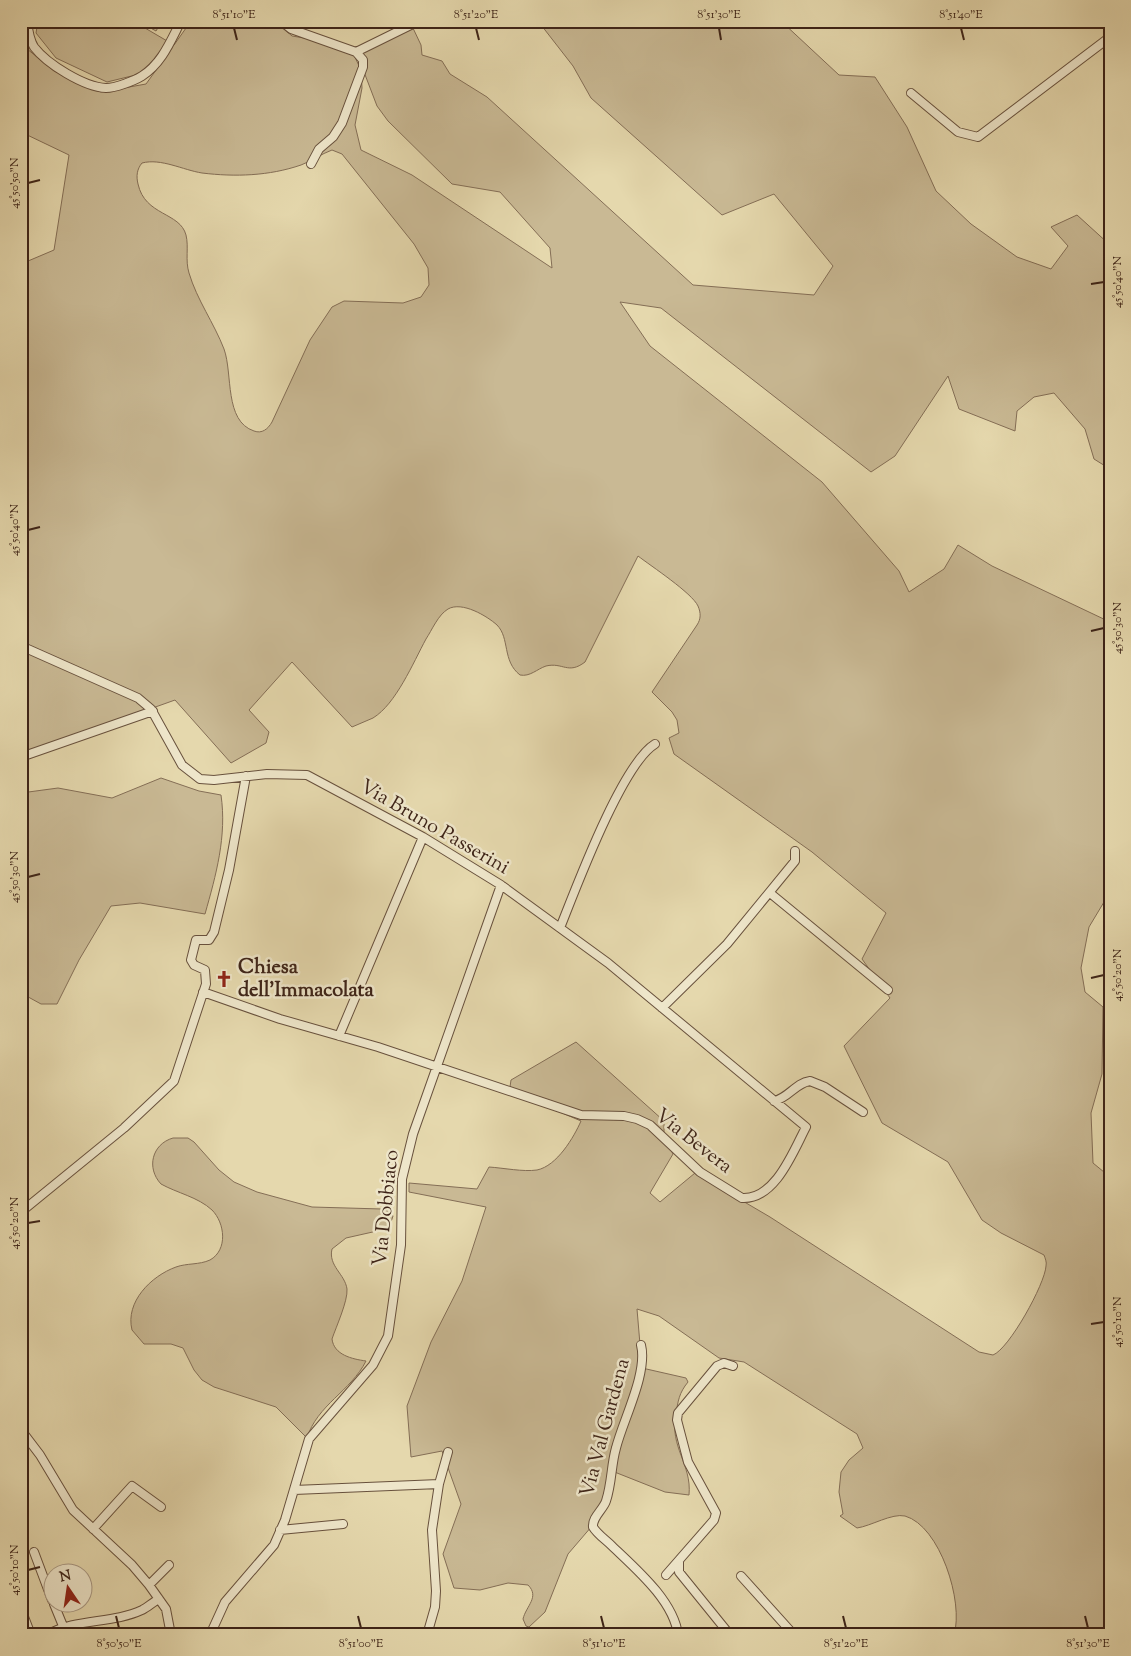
<svg xmlns="http://www.w3.org/2000/svg" width="1131" height="1656" font-family="'Sorts Mill Goudy',serif">
  <style>
    .green { fill: #c9b994; stroke: #846e56; fill-rule: evenodd }
    .lines { fill: none; stroke-linecap: round; stroke-linejoin: round }
    .street-casing { stroke: #68513d; stroke-width: 10 }
    .street { stroke: #eee6ca; stroke-width: 8 }
    .ticks { fill: none; stroke: #3e2418; stroke-width: 2 }
    .labels { text-anchor: middle; dominant-baseline: central; stroke-width: 5; stroke-linejoin: round; paint-order: stroke }
    .street-label { font-size: 20px; fill: #3e2418; stroke: #eee6ca }
    .poi-label { font-size: 20px; font-weight: bold; fill: #3e2418; stroke: #eee6ca; text-anchor: start }
    .neatline { fill: none; stroke: #3e2418; stroke-width: 2 }
    .ticks-label { font-size: 12px; text-anchor: middle; fill: #3e2418 }
  </style>
  <rect width="100%" height="100%" fill="#e5d8ad"/>
  <filter id="stains"><feTurbulence type="fractalNoise" baseFrequency=".004" numOctaves="4"/><feColorMatrix values="0 0 0 0 .2 0 0 0 0 .09 0 0 0 0 .02 0 0 0 .5 -.17"/></filter>
  <radialGradient id="worn" r=".72"><stop offset=".6" stop-color="#630" stop-opacity="0"/><stop offset="1" stop-color="#630" stop-opacity=".3"/></radialGradient>
  <!-- green -->
  <path class="green" d="M21,21H23L26,48L54,71L101,92L146,84L172,48L144,73L107,82L56,58L36,33L38,21H133L174,45L191,21H275L292,36L341,44L352,51L361,70L362,88L355,125L361,150L412,175L552,268L550,248L500,192L452,184L388,121L377,106L364,72L361,52L412,26L421,45L422,55L442,61L450,74L487,97L693,285L814,295L833,266L774,194L722,215L591,98L573,66L538,21H781L839,75L875,77L907,127L936,191L971,224L1017,257L1051,269L1068,246L1051,227L1077,215L1110,245V341L1106,343L1110,354V469L1094,459L1085,429L1054,393L1034,397L1017,411L1015,431L959,409L948,376L895,456L871,472L661,308L620,302L650,346L822,482L899,571L909,592L944,569L958,545L992,566L1110,622V892L1089,927L1081,968L1085,992L1103,1007L1102,1074L1091,1113L1093,1163L1110,1177V1635H954C964,1602 940,1526 905,1516C892,1513 871,1526 857,1528L840,1516L843,1514L839,1492L841,1472L849,1460L863,1448L857,1434L744,1362L719,1358L659,1316L637,1309L642,1368L686,1378L688,1382C679,1393 678,1401 676,1414C669,1447 692,1464 689,1495L665,1492L612,1471L603,1502L592,1526L568,1554L545,1612L529,1627L526,1626L523,1619C526,1606 540,1597 528,1585L508,1583L480,1590L454,1588L443,1554L461,1504L442,1451L411,1457L407,1406L431,1342L462,1281L486,1207L409,1192V1183L477,1189L489,1167C504,1168 523,1172 537,1170C557,1166 574,1137 581,1121L513,1092L510,1087L511,1080L576,1042L664,1121V1136L673,1154L650,1193L660,1202L695,1173L770,1217L979,1352L993,1355C1009,1349 1045,1284 1046,1266C1047,1262 1045,1258 1044,1255L1001,1233L982,1220L948,1162L882,1123L844,1046L890,998L862,959L886,913L812,852L674,754L669,738L679,733L677,720L672,712L652,692L697,625C701,619 701,613 698,606C692,593 651,566 638,556L585,662C568,675 563,662 546,666C537,669 530,677 520,675C502,661 510,638 497,625C487,616 462,601 448,609C438,615 432,630 426,639C413,663 396,704 373,718C366,721 359,724 352,727L292,662L249,710L269,732L266,743L231,763L175,700L21,755V264L54,250L69,155L21,132ZM332,150L342,154L414,244L428,268L429,285L421,297L403,303L344,301L332,307L310,340L272,422C268,429 262,434 254,431C224,421 233,374 224,349C214,323 197,300 189,273C185,260 189,247 186,235C180,212 145,216 138,184C136,176 137,169 142,163C161,158 183,170 202,173C235,177 269,176 301,165C312,161 321,154 332,150Z
    M138,21H162L156,31Z
    M161,778L199,791L221,795C227,836 216,875 205,914L140,903L111,906L79,960L57,1004H41L21,993V793L58,788L112,798Z
    M173,1138H188L194,1142L219,1170L234,1182L257,1192L312,1207L382,1209L390,1212L393,1216L390,1225L386,1229L346,1238L332,1249C328,1266 345,1274 347,1289C348,1301 336,1327 332,1339C334,1355 352,1359 366,1361C351,1391 317,1405 307,1438L276,1407L214,1387L202,1380L194,1370L183,1348L171,1344H144L132,1330C125,1302 151,1276 176,1267C187,1263 199,1265 210,1260C228,1250 225,1223 212,1210C198,1197 177,1193 161,1184C146,1168 152,1144 173,1138Z"/>
  <g class="lines">
    <!-- street casing -->
    <g class="street-casing">
      <path id="street" d="M27,21C28,30 29,39 34,47C47,64 84,87 106,88C115,88 134,81 142,76C162,63 170,42 181,21
        M281,21L291,29L356,52L363,60V67L342,123L333,137L319,149L311,164
        M356,52L419,21
        M911,93L958,132L978,137L1110,37
        M21,646L138,698L151,709L182,765L200,779L214,780L267,774L307,775L423,837L501,885L608,963L806,1127C793,1152 775,1200 742,1198L700,1172L650,1125L637,1119L624,1116L581,1115L378,1047L280,1019L203,992
        M21,757L153,711
        M770,893L888,990
        M560,928C576,888 622,764 655,744
        M662,1008L727,944L795,861V851
        M339,1036L423,837
        M774,1101C789,1098 795,1083 810,1081L825,1087L863,1112
        M21,1212L124,1128L174,1081L206,984L205,970L194,965L191,960L196,940H209L214,932L229,870L246,776
        M641,1345C648,1373 623,1420 616,1448C611,1465 612,1483 606,1501C603,1510 592,1517 593,1527C597,1534 606,1540 612,1546C636,1569 674,1601 678,1635
        M21,1430L40,1455L73,1510L132,1565L149,1585L166,1609L171,1635
        M294,1490L439,1484
        M93,1529L132,1486L161,1507
        M280,1530L343,1524
        M34,1552L52,1600
        M679,1561V1572L730,1635
        M666,1575L714,1520L716,1513L688,1462L677,1420L678,1413L717,1366L724,1363L733,1366
        M741,1576L794,1635
        M149,1585L169,1565
        M54,1604L63,1626
        M21,1609L31,1635
        M73,1625L76,1635
        M47,1635C76,1618 112,1624 142,1610C148,1607 153,1602 159,1599
        M210,1635L225,1602L274,1545L285,1520L309,1439L373,1365L388,1336L401,1245L402,1179L413,1134L501,885
        M427,1635L435,1607L436,1591L432,1530L439,1484L448,1452"/>
    </g>
    <!-- street -->
    <use href="#street" class="street"/>
  </g>
  <!-- ticks -->
  <path class="ticks" d="M234,28L237,40M476,28L479,40M719,28L721,40M961,28L964,40M28,183L40,180M1091,284L1104,282M28,530L40,527M1091,631L1104,628M28,877L40,874M1091,978L1104,975M28,1223L40,1221M1091,1324L1104,1322M28,1570L40,1567M116,1616L119,1628M358,1616L361,1628M601,1616L604,1628M843,1616L846,1628M1085,1616L1088,1628"/>
  <!-- icons -->
  <defs>
    <g id="church-bare" transform="scale(1.35)"><path d="M-1.2-6h2.4v3.5h3.3v2.4h-3.3V6h-2.4V-.1h-3.3v-2.4h3.3Z" fill="#8f2418" stroke="#eee6ca" stroke-width="2.5" paint-order="stroke"/></g>
  </defs>
  <g fill-rule="evenodd">
    <use href="#church-bare" x="224" y="979"/>
  </g>
  <g class="labels">
    <!-- street labels -->
    <g class="street-label">
      <text transform="translate(434 828) rotate(30)">Via Bruno Passerini</text>
      <text transform="translate(693 1142) rotate(38)">Via Bevera</text>
      <text transform="translate(387 1208) rotate(-84)">Via Dobbiaco</text>
      <text transform="translate(606 1428) rotate(-75)">Via Val Gardena</text>
    </g>
    <!-- poi labels -->
    <g class="poi-label">
      <text x="238" y="968">Chiesa<tspan x="238" dy="23">dell'Immacolata</tspan></text>
    </g>
  </g>
  <!-- margin -->
  <rect width="1131" height="1656" fill="none" stroke="#e5d8ad" stroke-width="55"/>
  <!-- north arrow -->
  <g transform="translate(68 1588) rotate(347)"><circle r="24" fill="#eee6ca" stroke="#a89883"/>
  <path d="M0-4L9 19L0 12L-9 19Z" fill="#8f2418"/>
  <text y="-8" font-size="14" font-weight="bold" text-anchor="middle" fill="#3e2418">N</text>
  </g>
  <rect x="28" y="28" width="1076" height="1600" class="neatline"/>
  <g class="ticks-label">
    <text x="234" y="18">8°51'10"E</text>
    <text x="476" y="18">8°51'20"E</text>
    <text x="719" y="18">8°51'30"E</text>
    <text x="961" y="18">8°51'40"E</text>
    <text transform="translate(14 183) rotate(-90)" y="4">45°50'50"N</text>
    <text transform="translate(1117 282) rotate(-90)" y="4">45°50'40"N</text>
    <text transform="translate(14 530) rotate(-90)" y="4">45°50'40"N</text>
    <text transform="translate(1117 628) rotate(-90)" y="4">45°50'30"N</text>
    <text transform="translate(14 877) rotate(-90)" y="4">45°50'30"N</text>
    <text transform="translate(1117 975) rotate(-90)" y="4">45°50'20"N</text>
    <text transform="translate(14 1223) rotate(-90)" y="4">45°50'20"N</text>
    <text transform="translate(1117 1322) rotate(-90)" y="4">45°50'10"N</text>
    <text transform="translate(14 1570) rotate(-90)" y="4">45°50'10"N</text>
    <text x="119" y="1647">8°50'50"E</text>
    <text x="361" y="1647">8°51'00"E</text>
    <text x="604" y="1647">8°51'10"E</text>
    <text x="846" y="1647">8°51'20"E</text>
    <text x="1088" y="1647">8°51'30"E</text>
  </g>
  <rect width="100%" height="100%" filter="url(#stains)"/>
  <rect width="100%" height="100%" fill="url(#worn)"/>
</svg>
